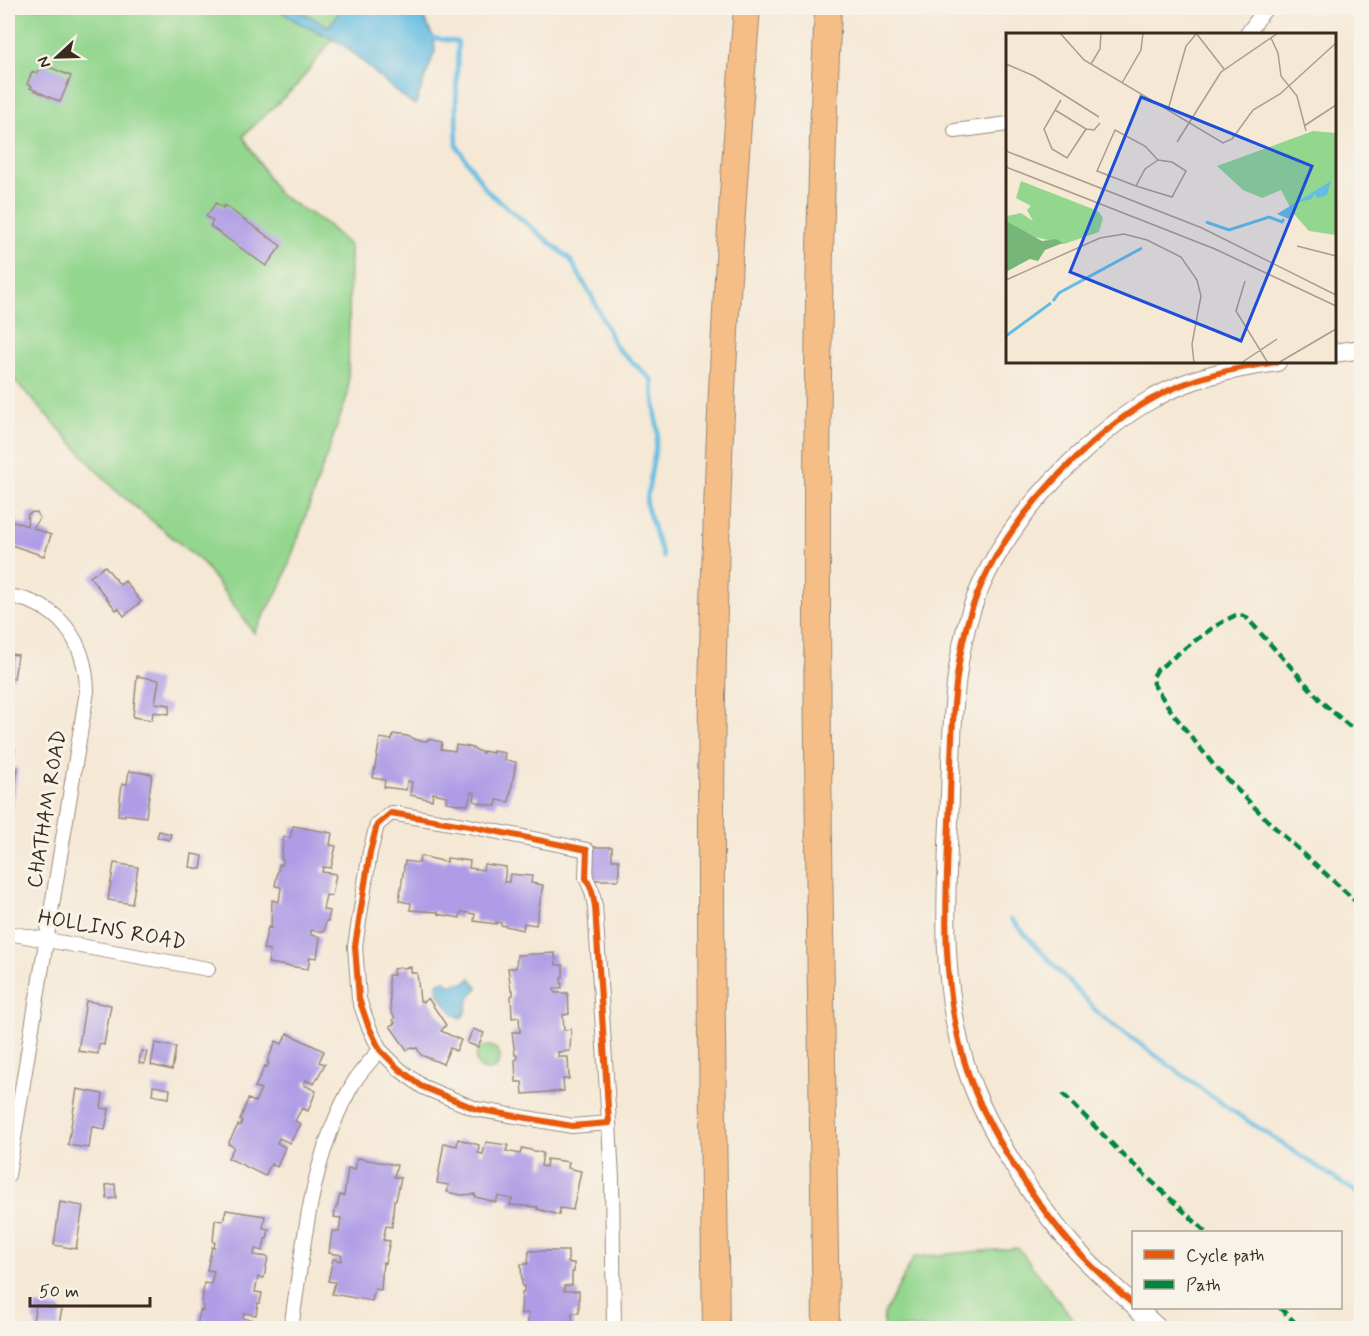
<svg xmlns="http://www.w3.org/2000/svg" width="1369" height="1336" font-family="Mynerve,sans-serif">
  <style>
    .green { fill: #93d68e; stroke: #678056; stroke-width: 1.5 }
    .water { fill: #65bde2; stroke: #507480; stroke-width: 1.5 }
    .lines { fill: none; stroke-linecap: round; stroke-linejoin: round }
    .stream { stroke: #65bde2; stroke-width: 4.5 }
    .building { fill: #ae9ce6 }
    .minor-casing { stroke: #98897a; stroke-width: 16 }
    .tertiary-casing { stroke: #98897a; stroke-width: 20 }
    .motorway-casing { stroke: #98897a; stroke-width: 28 }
    .minor { stroke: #fff; stroke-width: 14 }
    .tertiary { stroke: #fff; stroke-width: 18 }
    .motorway { stroke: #f5be86; stroke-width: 26 }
    .quiet { stroke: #00873e; stroke-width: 4.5; stroke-dasharray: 9 4.5; stroke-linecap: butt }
    .cycleway-casing { stroke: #f7f3e8; stroke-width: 10 }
    .cycleway { stroke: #e8590c; stroke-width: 6 }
    .labels { text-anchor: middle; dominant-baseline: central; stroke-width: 6; stroke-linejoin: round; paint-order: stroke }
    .street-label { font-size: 21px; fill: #3b2a1e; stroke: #f7f3e8 }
    .inset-river { fill: none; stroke: #65bde2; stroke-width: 3 }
    .inset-road { fill: none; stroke: #ab9c8c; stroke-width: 1.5 }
    .view { fill: #1d4ed8; fill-opacity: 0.15; stroke: #1d4ed8; stroke-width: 3 }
    .inset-edge { fill: none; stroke: #3b2a1e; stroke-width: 3 }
  </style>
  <rect width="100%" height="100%" fill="#f7f3e8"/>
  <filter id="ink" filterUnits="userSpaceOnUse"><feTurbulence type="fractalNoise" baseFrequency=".0167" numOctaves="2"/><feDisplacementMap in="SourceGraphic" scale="12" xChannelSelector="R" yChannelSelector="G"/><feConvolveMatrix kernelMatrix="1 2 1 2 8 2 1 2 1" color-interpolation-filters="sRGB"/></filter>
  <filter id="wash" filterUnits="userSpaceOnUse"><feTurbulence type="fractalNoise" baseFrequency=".008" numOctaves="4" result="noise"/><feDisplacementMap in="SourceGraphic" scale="24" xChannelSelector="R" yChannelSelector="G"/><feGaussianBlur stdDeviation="1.35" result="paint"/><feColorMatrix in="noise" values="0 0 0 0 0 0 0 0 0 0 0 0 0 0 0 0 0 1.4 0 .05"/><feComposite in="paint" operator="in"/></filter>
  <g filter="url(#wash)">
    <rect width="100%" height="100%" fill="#f5e8d5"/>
    <!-- green -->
    <path class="green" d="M8,8H357L296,86L243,136L278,194L324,222L350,246L348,394L282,584L254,633L203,563L115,490L8,373Z
      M476 1058a12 12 0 1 1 24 0a12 12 0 1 1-24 0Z
      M1018,1248L1080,1328H883L884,1314L914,1257Z"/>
    <!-- water -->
    <path class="water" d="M278,8H294L329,27L342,8H418L434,38L435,51L415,105C388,88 368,64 343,45C322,31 299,27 278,8Z
      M471,978L478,988C469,995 467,1003 466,1012L461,1018C449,1013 437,995 437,983L445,980L448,984L465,983Z"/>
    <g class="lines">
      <!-- stream -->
      <path class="stream" d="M434,38L458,42L456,106L457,146L487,191L570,259L592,297L616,347L652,380L658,433L646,504L663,557
        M1011,919L1100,1015L1228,1108L1362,1196"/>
    </g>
    <g id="blocks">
      <!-- building -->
      <path class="building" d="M42,64L71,76L60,102L30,88L32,86L27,84L32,72L37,74Z
        M216,203L223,208L224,205L281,246L266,266L210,226L213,221L206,216Z
        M33,512L37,513L40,518L33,528L51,535L44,556L8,544V519L27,526L28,514Z
        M105,566L120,585L125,581L141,602L124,616L118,608L116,610L90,577Z
        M8,654L18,655L14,679L8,678Z
        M137,676L159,680L155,703L170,705L169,714L153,712L152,720L133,717Z
        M393,734L407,736L415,739V740L427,741L428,739L442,742L441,749L455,751L456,745L470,747L483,753V751L493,753V751L505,753L504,760L516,762L509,802L497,800L496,806L484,804L474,801L475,793L471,792L468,805L458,804L446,802L447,796L433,793L432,800L410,795L412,782L407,781L406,790L384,787L385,780L373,778L380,738L392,740Z
        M8,749L15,750L12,767L18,768L12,808H8Z
        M129,771L152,774L146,817L125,814V816L118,815L122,784H127Z
        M293,826L332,833L330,845L336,846L331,868L323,867L322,872L336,874L332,896L326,895L323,910L330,911L328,921H326L324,932L311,930V935L320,937L317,958L310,957L308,969L268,963L270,950L263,949L268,927L271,928L272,900L279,902L281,887L275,886L279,864L282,865L283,860L281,859L284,837L290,838Z
        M159,831L171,834L169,840L157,837Z
        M593,847H612V860H619V880H593Z
        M192,854L203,856L201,869L190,867Z
        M420,856L447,862V858L470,861L469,868L483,870L484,864L506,867L504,882H509L510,874L532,876L531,883L543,885L536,925L524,923L523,930L501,925V923L496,922V924L474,921L475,914L461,912L460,918L438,914V912L410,910L411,903L399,901L405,861L419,863Z
        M114,863L138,867L132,904L108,900Z
        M555,953L556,965H563V977H561L562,988H554L555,993H568L569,1014L563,1015L564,1030L571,1029L570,1051L558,1052V1057H568L569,1079H563L564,1091L523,1094L522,1082H516L515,1060L517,1059V1055H515L512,1032H520L519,1017L512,1018L511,996L513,995V990H511L508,968H516L517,955Z
        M411,967V973H417L420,1001L423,1002L428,998L446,1025L441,1031L461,1040L456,1051L450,1048L443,1064L421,1055L417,1048L414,1049L412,1047L407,1050L390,1026L395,1023L393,1020L395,1018L391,1012L388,975H394L393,969Z
        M86,1001L111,1005L104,1045L99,1044L98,1054L78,1051Z
        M473,1029L484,1033L478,1047L467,1043Z
        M287,1033L324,1051L319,1062L325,1064L314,1084L306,1080L304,1085L316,1091L308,1111L302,1108L295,1121L301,1124L290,1143L279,1138L277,1143L285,1147L277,1167L271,1164L265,1176L228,1158L234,1147L228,1144L238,1125L240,1126L242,1121L240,1120L248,1099L255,1102L261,1089L255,1087L265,1066L267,1067L269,1063L267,1062L276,1041L282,1044Z
        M155,1043L176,1047L172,1070L151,1065Z
        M141,1051L147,1052L144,1064L139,1063Z
        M153,1086L170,1089L169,1098L152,1095Z
        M77,1089L103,1094L101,1108L109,1109L105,1130L92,1126L89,1148L68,1145Z
        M458,1139L479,1145L478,1153L483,1154L486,1142L508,1145L506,1151L520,1154L522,1148L543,1153L541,1166L546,1167L547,1159L569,1162L568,1168L581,1171L573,1210L560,1208L559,1215L537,1209L538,1207L510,1205L512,1199L498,1196L496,1202L475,1197V1194L461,1195L447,1192L449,1185L437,1183L444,1143L457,1146Z
        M357,1158L397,1165L394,1177L401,1178L396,1200H394L392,1227L386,1226L383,1240L390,1241L385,1263L383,1262L381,1290L375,1289L372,1301L332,1294L335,1282L328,1281L333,1259L341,1261L342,1255L329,1253L332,1231L339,1232L341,1218L334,1217L336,1207H337L340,1195L344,1196L348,1168L355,1170Z
        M115,1184L116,1198L107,1199L106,1185Z
        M60,1202L83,1206L76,1249L54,1245Z
        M226,1210L265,1216L263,1228L269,1229L267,1239H265L263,1251L255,1249L254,1255L268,1257L264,1278L258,1277L255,1292L262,1293L260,1303H258L256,1315L244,1313L243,1318L252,1320L250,1328H197L200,1310L203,1311L204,1306H202L204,1283L211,1284L214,1271L207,1270L212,1247L214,1248L215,1242H213L215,1220L223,1221Z
        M529,1251H568V1263H574V1272H572V1285L564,1286V1291H579V1313H572L573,1328H528V1313L521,1314L522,1292H524V1286H522L521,1264H528Z
        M36,1305L62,1309L58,1328H35L36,1322L33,1321Z"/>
    </g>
  </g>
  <g filter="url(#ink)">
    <use href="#blocks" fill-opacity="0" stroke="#98897a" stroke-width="1.5"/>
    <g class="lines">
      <!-- minor casing -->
      <g class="minor-casing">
        <path id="minor" d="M1247,34L1266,8
          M955,131L1008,124
          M8,596C59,603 86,641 87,691L8,1175
          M391,813L469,826L587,850L586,878L592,891L595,906L609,1123L572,1126L476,1109L423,1087L399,1069L380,1050L368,1025L359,999L355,946L370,852L377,825Z
          M8,933L208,969
          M609,1123L612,1179L614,1328
          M291,1328C304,1245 310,1156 354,1082C361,1071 371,1060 380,1050"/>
      </g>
      <!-- tertiary casing -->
      <g class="tertiary-casing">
        <path id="tertiary" d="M1334,353L1362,349
          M1134,1305C1115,1288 1096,1271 1078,1252C1038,1208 987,1130 968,1073C941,992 945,907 949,823C952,757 950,688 967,624C987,552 1037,492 1092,443C1111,426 1131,410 1154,398C1191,377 1235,368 1277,362
          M1136,1308L1158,1328"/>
      </g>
      <!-- motorway casing -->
      <g class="motorway-casing">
        <path id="motorway" d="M716,1328C713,1118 709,908 712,697C716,467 728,237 747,8
          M826,1328C820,888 808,447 828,8"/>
      </g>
      <!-- minor -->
      <use href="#minor" class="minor"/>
      <!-- tertiary -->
      <use href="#tertiary" class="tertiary"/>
      <!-- motorway -->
      <use href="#motorway" class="motorway"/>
      <!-- quiet -->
      <path class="quiet" d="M1362,734L1348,725L1324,704L1246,617C1241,615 1237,614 1232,617C1210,627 1177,655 1157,670L1153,677L1154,685L1174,715L1216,768L1271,824L1362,907
        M1063,1094L1119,1151L1206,1232
        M1280,1308L1301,1328"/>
      <!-- cycleway casing -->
      <g class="cycleway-casing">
        <path id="cycleway" d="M391,813L469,826L587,850L586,878L592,891L595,906L609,1123L572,1126L476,1109L423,1087L399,1069L380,1050L368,1025L359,999L355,946L370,852L377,825Z
          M1134,1305C1115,1288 1096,1271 1078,1252C1038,1208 987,1130 968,1073C941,992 945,907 949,823C952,757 950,688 967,624C987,552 1037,492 1092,443C1111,426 1131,410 1154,398C1191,377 1235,368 1277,362"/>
      </g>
      <!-- cycleway -->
      <use href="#cycleway" class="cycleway"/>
    </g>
  </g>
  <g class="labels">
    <!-- street labels -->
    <g class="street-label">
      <text transform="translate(47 809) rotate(-81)">CHATHAM ROAD</text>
      <text transform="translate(112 930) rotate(10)">HOLLINS ROAD</text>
    </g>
  </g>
  <!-- overview -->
  <g transform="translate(1006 33)">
    <rect width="330" height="330" fill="#f5e8d5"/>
    <path d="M307,98L330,100V202L303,198L287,180L275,157L256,165L237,157L211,133ZM15,148L92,178L97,185L93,199L58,211L21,202L0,188L1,183L15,180L27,188L21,177L25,173L10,165Z" fill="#93d68e"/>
    <path d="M0,188L36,208L50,206L57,210L39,217L32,228L24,226L0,239Z" fill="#76b779"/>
    <path d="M325,148L321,162L312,165L308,161L306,166L289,170L283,186L271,181Z" fill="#65bde2"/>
    <path class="inset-river" d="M200,189L223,197L263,184L276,189L278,186M47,268L53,260L136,215M0,303L45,270"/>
    <path class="inset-road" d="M54,0L78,27L217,110L226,106L247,77L274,61L330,10M190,0L218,36M265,5L272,20L275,43L291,63L300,98M0,31L28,43L93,84M85,31L94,16L95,0M116,50L135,17L137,0M55,67L38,96L46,116L61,125L80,96M49,77L80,96L88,97L94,90M162,77L180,13L191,0M298,93L330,72M171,109L215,39L272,0M0,118L196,195L330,262M0,134L209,216L330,273M130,153L91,138L109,97L139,113L152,127L166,129L180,138L166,164L130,153L139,136L152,127M291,213L330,223M0,247L94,205L118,201L141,207L175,224L191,247L195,263L186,311L188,330M239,248L230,278L262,330M235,330L271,306M272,330L330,296"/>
    <path class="view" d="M135,64L306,133L235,308L64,239Z"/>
    <rect width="330" height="330" class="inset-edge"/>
  </g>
  <!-- margin -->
  <rect width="1369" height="1336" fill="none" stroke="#f7f3e8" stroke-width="30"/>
  <!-- legend -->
  <rect x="1132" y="1231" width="210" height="78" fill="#f7f3e8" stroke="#aca397" stroke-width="1.5"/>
  <rect x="1144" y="1250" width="30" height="9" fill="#e8590c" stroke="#aca397" stroke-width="1.5"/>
  <text x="1186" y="1261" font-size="18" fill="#3b2a1e">Cycle path</text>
  <rect x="1144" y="1280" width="30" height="9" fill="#00873e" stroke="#aca397" stroke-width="1.5"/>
  <text x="1186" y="1291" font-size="18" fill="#3b2a1e">Path</text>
  <!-- north arrow -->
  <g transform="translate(57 57) rotate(248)" stroke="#f7f3e8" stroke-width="4.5" paint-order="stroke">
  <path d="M0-4.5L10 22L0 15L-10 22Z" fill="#3b2a1e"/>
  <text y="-9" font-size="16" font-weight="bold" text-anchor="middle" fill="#3b2a1e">N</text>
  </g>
  <!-- scale -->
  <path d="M30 1297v9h120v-9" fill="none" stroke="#3b2a1e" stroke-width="3"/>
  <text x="39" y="1297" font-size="18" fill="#3b2a1e" stroke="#f7f3e8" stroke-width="4.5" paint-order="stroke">50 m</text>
</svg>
